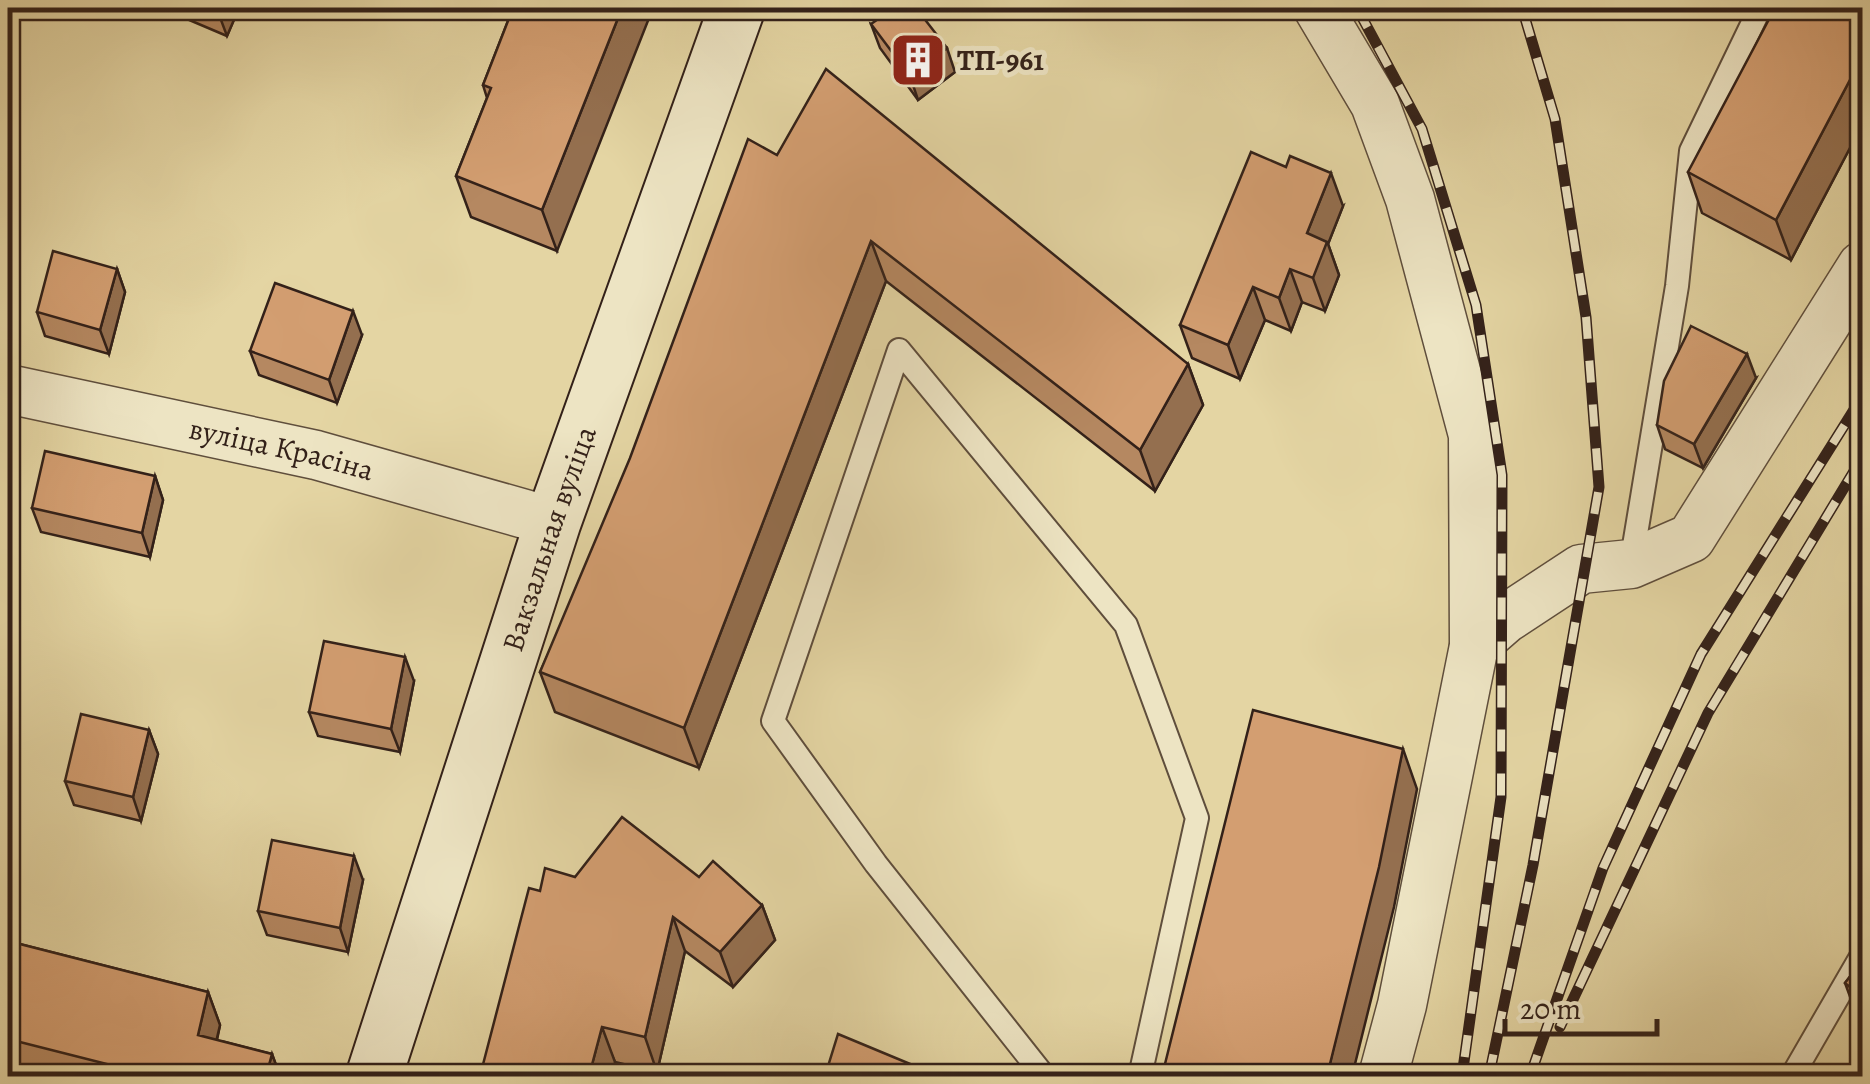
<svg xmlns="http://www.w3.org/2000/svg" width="1870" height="1084" font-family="Alegreya,serif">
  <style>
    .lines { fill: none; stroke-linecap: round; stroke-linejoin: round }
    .service-casing { stroke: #5f4e3c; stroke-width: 26 }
    .minor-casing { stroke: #5f4e3c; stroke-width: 51 }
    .secondary-casing { stroke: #332119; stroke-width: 59 }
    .service { stroke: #ede4c3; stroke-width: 22 }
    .minor { stroke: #ede4c3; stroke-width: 48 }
    .secondary { stroke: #ede4c3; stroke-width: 55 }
    .rail-casing { stroke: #332119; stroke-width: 11 }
    .rail { stroke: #ede4c3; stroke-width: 8; stroke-dasharray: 22; stroke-linecap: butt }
    .wall { fill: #b58861; stroke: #332119; stroke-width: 2.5 }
    .shaded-wall { fill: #946f4f; stroke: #332119; stroke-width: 2.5 }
    .building { fill: #d39e71; stroke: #332119; stroke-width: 2.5 }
    .labels { text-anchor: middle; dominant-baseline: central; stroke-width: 10; stroke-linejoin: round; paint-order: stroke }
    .poi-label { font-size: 30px; font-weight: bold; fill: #332119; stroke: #ede4c3; text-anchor: start }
    .street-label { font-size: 30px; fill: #332119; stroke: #ede4c3 }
  </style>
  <rect width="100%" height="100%" fill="#e4d5a3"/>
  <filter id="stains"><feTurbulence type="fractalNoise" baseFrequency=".002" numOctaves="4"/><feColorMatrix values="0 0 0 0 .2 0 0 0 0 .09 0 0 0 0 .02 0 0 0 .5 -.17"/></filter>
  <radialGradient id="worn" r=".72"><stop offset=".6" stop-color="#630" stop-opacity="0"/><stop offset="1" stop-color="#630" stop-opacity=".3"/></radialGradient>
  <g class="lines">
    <!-- service casing -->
    <g class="service-casing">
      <path id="service" d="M1631,564L1677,286L1691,151L1760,8
        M1044,1076L876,864L773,721L899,350L1126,625L1197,818L1140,1076
        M1792,1076L1862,955"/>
    </g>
    <!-- minor casing -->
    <g class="minor-casing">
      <g id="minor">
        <path d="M1318,8L1375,104L1410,199L1473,435L1474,646L1402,1005L1383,1076"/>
        <path id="s1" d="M8,389L316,455L553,522"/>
        <path d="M1474,646L1505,619L1581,569L1631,564L1691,538L1862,266"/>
      </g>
    </g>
    <!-- secondary casing -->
    <g class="secondary-casing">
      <g id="secondary">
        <path id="s2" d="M374,1076L553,522L737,8"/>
      </g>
    </g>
    <!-- service -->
    <use href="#service" class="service"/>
    <!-- minor -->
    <use href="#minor" class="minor"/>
    <!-- secondary -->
    <use href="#secondary" class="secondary"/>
    <!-- rail casing -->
    <g class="rail-casing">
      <path id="rail" d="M1357,8L1422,129L1476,305L1502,475L1501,797L1462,1076
        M1560,1027L1708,713L1862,458
        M1489,1076L1533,865L1599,487L1586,317L1555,119L1522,8
        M1530,1076L1603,868L1701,654L1862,397"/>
    </g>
    <!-- rail -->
    <use href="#rail" class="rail"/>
  </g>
  <!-- wall -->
  <path class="wall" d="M161,8H239L227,36Z
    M513,8L557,251L471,217L456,176L487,98L483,85Z
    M1862,8V125L1791,260L1702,213L1688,172Z
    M871,24L955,72L918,100L880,48Z
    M777,155L1188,364L1203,405L1155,491L886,281L699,768L555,712L540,672Z
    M1343,206L1328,244L1339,275L1325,311L1302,302L1291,331L1265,320L1240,379L1192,358L1180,325Z
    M117,269L125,292L109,354L45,336L37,312Z
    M362,335L337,403L259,375L250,351Z
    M1756,378L1703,468L1665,449L1657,425Z
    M155,476L163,500L150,557L41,532L32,508Z
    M414,681L400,752L318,736L309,712Z
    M149,730L158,754L141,821L74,805L65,781Z
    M575,877H699L762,905L775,940L733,987L685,951L657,1072L615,1062L540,891Z
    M363,880L348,952L267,935L258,911Z
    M8,941L208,992L220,1025L217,1040L272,1054L280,1076H38L8,1069Z
    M1862,961V1026L1860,1024L1845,983Z"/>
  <!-- shaded-wall -->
  <path class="shaded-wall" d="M220,8H239L227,36L218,12Z
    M622,8H653L557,251L542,210Z
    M947,48L955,72L918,100L910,76Z
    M1862,57V125L1791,260L1776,220Z
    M1331,173L1343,206L1328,244L1339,275L1325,311L1313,278L1307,233Z
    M871,241L886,281L699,768L684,728Z
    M117,269L125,292L109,354L100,330Z
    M1290,269L1302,302L1291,331L1279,298Z
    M1253,287L1265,320L1240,379L1228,345Z
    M353,311L362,335L337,403L329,380Z
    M1747,354L1756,378L1703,468L1694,444Z
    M1188,364L1203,405L1155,491L1140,450Z
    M155,476L163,500L150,557L142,533Z
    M405,657L414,681L400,752L391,729Z
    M149,730L158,754L141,821L133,797Z
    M1403,749L1417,789L1394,907L1352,1076H1327Z
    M354,856L363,880L348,952L340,928Z
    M762,905L775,940L733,987L720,952Z
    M673,917L685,951L657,1072L645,1037Z
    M208,992L220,1025L210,1068L198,1035Z
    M602,1027L615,1062L611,1076H589Z
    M272,1054L280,1076H266Z"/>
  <!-- building -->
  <path class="building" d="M513,8H622L542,210L456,176L491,88L483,85Z
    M894,8H916L947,48L910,76L871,24Z
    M1775,8H1862V57L1776,220L1688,172Z
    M826,69L1188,364L1140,450L871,241L684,728L540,672L630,458L748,139L777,155Z
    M1251,152L1286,167L1290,156L1331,173L1307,233L1327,242L1313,278L1290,269L1279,298L1253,287L1228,345L1180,325Z
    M53,251L117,269L100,330L37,312Z
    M275,283L353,311L329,380L250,351Z
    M1691,326L1747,354L1694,444L1657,425L1664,381Z
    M45,451L155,476L142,533L32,508Z
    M324,641L405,657L391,729L309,712Z
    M1253,710L1403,749L1379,867L1327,1076H1162Z
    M81,714L149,730L133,797L65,781Z
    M622,817L699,877L713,861L762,905L720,952L673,917L645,1037L602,1027L589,1076H480L529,888L540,891L545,868L575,877Z
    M272,840L354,856L340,928L258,911Z
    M8,941L208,992L198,1035L272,1054L266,1076H154L8,1039Z
    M1862,961V997L1845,983Z
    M838,1034L939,1076H825Z"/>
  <!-- icons -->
  <defs>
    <g id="building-square" transform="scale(2.875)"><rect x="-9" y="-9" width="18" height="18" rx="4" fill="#8f2418" stroke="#ede4c3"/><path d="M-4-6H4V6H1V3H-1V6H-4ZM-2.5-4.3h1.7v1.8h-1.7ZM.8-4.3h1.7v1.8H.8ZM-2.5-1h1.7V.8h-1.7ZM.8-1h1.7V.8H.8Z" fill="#fff"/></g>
  </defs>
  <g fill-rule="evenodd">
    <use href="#building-square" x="918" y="60"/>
  </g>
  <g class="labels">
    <!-- poi labels -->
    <g class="poi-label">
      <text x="957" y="60">ТП-961</text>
    </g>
    <!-- street labels -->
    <g class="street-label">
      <text stroke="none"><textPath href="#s1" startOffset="280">вуліца Красіна</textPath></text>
      <text stroke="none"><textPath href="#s2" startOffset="565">Вакзальная вуліца</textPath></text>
    </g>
  </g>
  <!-- margin -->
  <rect width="1870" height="1084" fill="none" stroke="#e4d5a3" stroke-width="40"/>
  <rect x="10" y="10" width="1850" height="1064" fill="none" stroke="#332119" stroke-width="5"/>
  <rect x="20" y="20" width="1830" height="1044" fill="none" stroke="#332119" stroke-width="2.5"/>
  <!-- scale -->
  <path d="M1505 1019v15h152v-15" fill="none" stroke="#332119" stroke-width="5"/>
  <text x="1520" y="1019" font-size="30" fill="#332119" stroke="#ede4c3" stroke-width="8" paint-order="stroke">20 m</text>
  <rect width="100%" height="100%" filter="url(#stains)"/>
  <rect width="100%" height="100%" fill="url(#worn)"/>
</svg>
